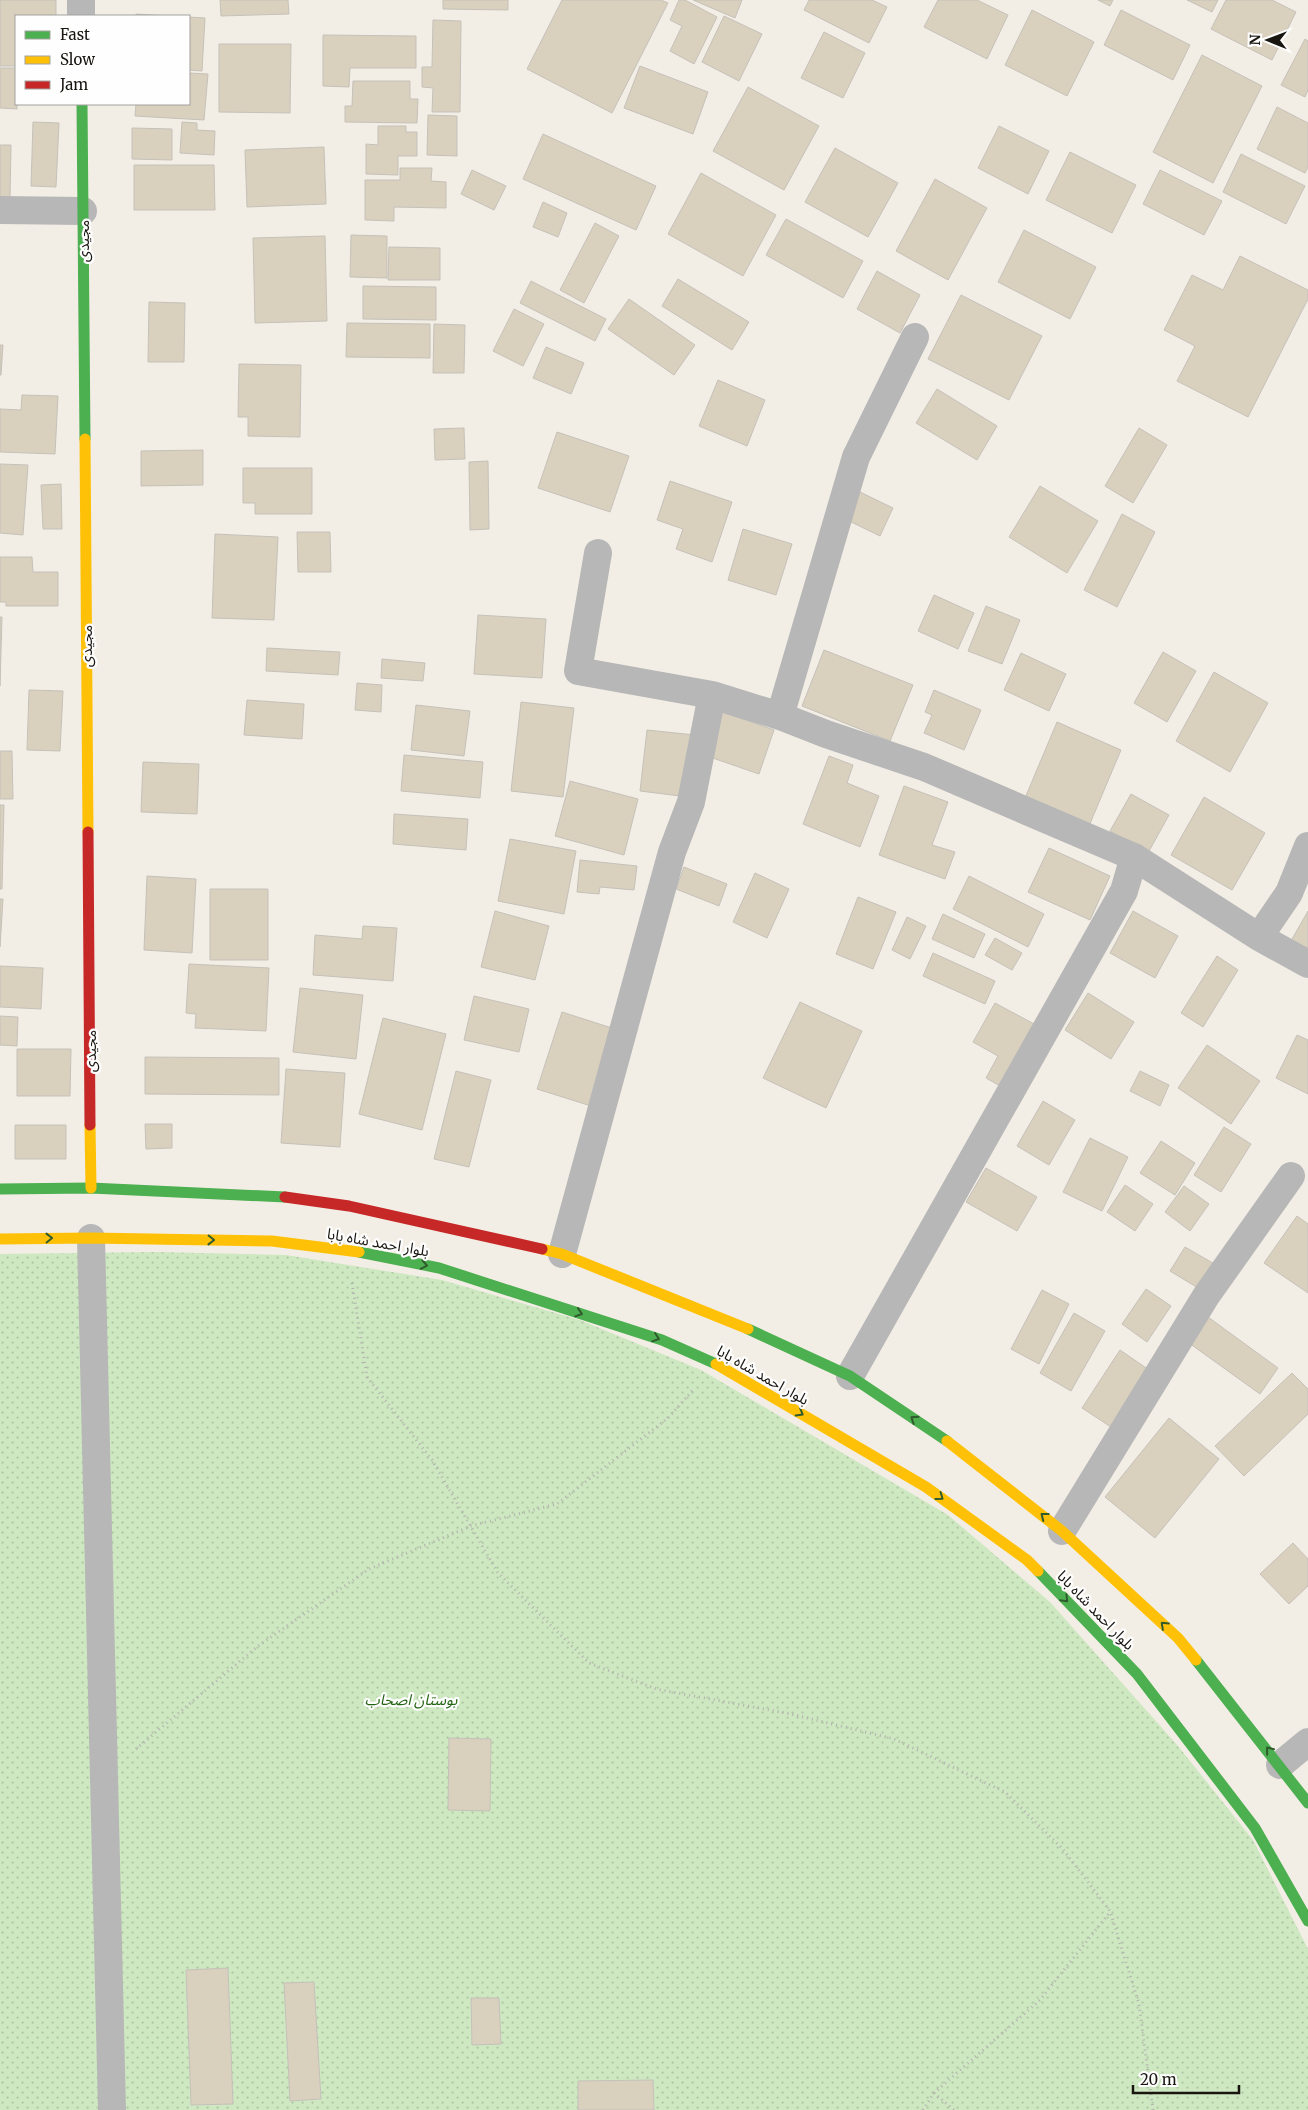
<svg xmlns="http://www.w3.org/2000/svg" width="1308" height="2110" font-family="Merriweather,'Noto Sans Arabic',serif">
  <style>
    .park { fill: url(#park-dots) }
    .building { fill: #d9d0be; stroke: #c5c1ba }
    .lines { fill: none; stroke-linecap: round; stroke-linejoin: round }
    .path { stroke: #b2b2ae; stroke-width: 3; stroke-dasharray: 1 4; stroke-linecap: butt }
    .street { stroke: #b7b7b7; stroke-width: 28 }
    .fast { stroke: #4caf50; stroke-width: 11 }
    .slow { stroke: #ffc107; stroke-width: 11 }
    .jam { stroke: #c62828; stroke-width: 11 }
    .oneway { stroke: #305b2d }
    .labels { text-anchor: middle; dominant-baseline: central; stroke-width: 4.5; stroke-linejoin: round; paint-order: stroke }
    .street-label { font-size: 15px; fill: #191610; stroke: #fefefe }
    .park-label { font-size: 15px; font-style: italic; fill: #256614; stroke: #fefefe }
  </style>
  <defs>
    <pattern id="park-dots" width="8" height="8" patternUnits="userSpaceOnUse" patternTransform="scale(1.25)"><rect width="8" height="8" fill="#cee8c1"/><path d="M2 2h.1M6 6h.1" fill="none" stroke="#b0c6a5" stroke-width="1.8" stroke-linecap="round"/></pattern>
  </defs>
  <rect width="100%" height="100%" fill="#f3eee5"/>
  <!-- park -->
  <path class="park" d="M156,1252L286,1255L442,1280L580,1320L701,1370L948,1515L1050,1602L1178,1746L1253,1840L1308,1949V2110H0V1254Z"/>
  <!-- building -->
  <path class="building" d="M0,0H56V16H16V66H0Z
    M220,0H288L289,14L221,16Z
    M443,0H508V10L443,9Z
    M562,0H661L668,3L612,113L527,69Z
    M679,0H685L717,17L694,64L670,51L682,26L670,20Z
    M693,0H742L735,18Z
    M809,0H872L887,7L869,43L804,10Z
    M938,0H977L1008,15L987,59L924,27Z
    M1098,0H1113L1110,6Z
    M1187,0H1218L1212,12Z
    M1226,0H1272L1296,12L1272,60L1211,29Z
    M1032,10L1094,42L1067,96L1005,65Z
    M1121,10L1190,45L1173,80L1104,45Z
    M136,14L169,16H136Z
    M724,16L762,34L739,81L702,62Z
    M189,17L205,18L202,71L189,70Z
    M433,20L461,21L460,112H432L433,88L422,87V67H432Z
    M824,32L865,53L843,98L801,78Z
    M323,35L416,36V68H350L349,87L323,86Z
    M1305,39L1308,41V90L1305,97L1281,85Z
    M219,44H291L290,113L219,112Z
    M1202,55L1262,86L1213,183L1153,152Z
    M640,66L708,92L693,134L624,108Z
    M0,68H16L17,109L0,108Z
    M189,73L208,74L204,120L135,116L136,104H189Z
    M353,81H410V99H418L417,123L345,122V106H352Z
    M748,87L819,126L784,190L713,151Z
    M1277,107L1308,123V167L1305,173L1257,149Z
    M428,115L457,116V156L427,155Z
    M33,122L59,123L56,187L31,186Z
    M182,122L197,123V130L215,131L214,155L180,153Z
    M378,126H406V132H417V156H398V175L366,174V144L378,145Z
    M999,126L1049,151L1028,194L978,168Z
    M132,128L172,129V160L132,159Z
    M543,134L656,186L636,230L523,179Z
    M0,145H11L10,198H0Z
    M324,147L326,204L247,207L245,150Z
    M835,148L898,183L868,237L805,202Z
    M1070,152L1136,185L1112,233L1046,200Z
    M1241,154L1305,186L1286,224L1223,192Z
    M134,165H214L215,210H134Z
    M400,168H432L431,181L446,182V208L394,207V221L365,220V180H400Z
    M472,170L506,186L494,210L461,194Z
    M1160,170L1222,201L1204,235L1143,204Z
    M701,173L776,215L743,276L668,234Z
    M935,179L987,208L948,280L896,251Z
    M543,202L567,213L558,237L533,227Z
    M786,219L863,261L843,298L766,255Z
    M595,223L619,236L584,303L560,290Z
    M1024,230L1096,267L1070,319L998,282Z
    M351,235L387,236V278L350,277Z
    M325,236L327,321L255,323L253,238Z
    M389,247L440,248V280H388Z
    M1240,256L1308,290V299L1248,417L1177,381L1195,346L1164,330L1192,275L1223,290Z
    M877,271L920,295L900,333L857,309Z
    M678,279L749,322L732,350L662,306Z
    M531,281L606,319L595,341L520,303Z
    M363,286L436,287V320L363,319Z
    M961,295L1042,336L1009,400L928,359Z
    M629,299L695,345L674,375L608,329Z
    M149,302L185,303L184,362H148Z
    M514,309L544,324L523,366L493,351Z
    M347,323L430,324V358L346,357Z
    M434,324L465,325L464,373H433Z
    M0,345H3L1,375H0Z
    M546,347L584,363L571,394L533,378Z
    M239,364L301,365L300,437L248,436V417H238Z
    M718,380L765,400L747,446L699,426Z
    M937,389L997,426L977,460L916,423Z
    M22,395L58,396L55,454L0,452V409L21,410Z
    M464,428L465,459L435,460L434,429Z
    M1139,428L1167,445L1133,503L1105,486Z
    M557,432L629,456L610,512L538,488Z
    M203,450V485L141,486V451Z
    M488,461L489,529L470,530L469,462Z
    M0,464L28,465L23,535L0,533Z
    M243,468H312V514H255V503H243Z
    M670,481L732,502L712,562L676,549L683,529L657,520Z
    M61,484L62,529H43L41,485Z
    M1040,486L1098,521L1067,573L1009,537Z
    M860,492L893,508L880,536L847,520Z
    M1122,514L1155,532L1117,607L1084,590Z
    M743,529L792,544L776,595L728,580Z
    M297,532H330L331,572H298Z
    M215,534L278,537L274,620L212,618Z
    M0,557H32L33,572H58V606H6V602H0Z
    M934,595L974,613L958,649L918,631Z
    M986,606L1020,620L1002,664L968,651Z
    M478,615L546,619L542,678L474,674Z
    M0,617H2L0,686Z
    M267,648L340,652L338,675L266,671Z
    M824,650L913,685L890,741L802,706Z
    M1163,652L1196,671L1167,722L1134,703Z
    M1021,653L1066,674L1049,711L1004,690Z
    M382,659L425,663L423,681L381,678Z
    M1214,672L1268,703L1230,772L1176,741Z
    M357,683L382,685L381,712L355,710Z
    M29,690L63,691L60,751L27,750Z
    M934,690L981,710L964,750L924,733L932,715L925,712Z
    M247,700L304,704L302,739L244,735Z
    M521,702L574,708L563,797L511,791Z
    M416,705L470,711L464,756L411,750Z
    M720,711L774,730L759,774L704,755Z
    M1057,722L1121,750L1089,826L1025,798Z
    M647,730L695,735L688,797L640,791Z
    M0,751H12L13,799H0Z
    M404,755L483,762L480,798L401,791Z
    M829,756L853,765L847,783L879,796L860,847L803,824Z
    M143,762L199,764L197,814L141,812Z
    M570,781L638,799L624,855L555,836Z
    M904,786L948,802L932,845L955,852L945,879L879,855Z
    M1131,794L1169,815L1148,853L1110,831Z
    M1204,797L1265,833L1232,890L1171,855Z
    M0,805H4L2,889H0Z
    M394,814L468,819L466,850L393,844Z
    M510,839L576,851L564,914L498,901Z
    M1049,848L1110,876L1090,920L1028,892Z
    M580,860L637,866L634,890L600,887L599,894L577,892Z
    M684,867L727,884L719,906L676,889Z
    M755,873L789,889L767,938L733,922Z
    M147,876L196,879L192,953L144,950Z
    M969,876L1044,914L1028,947L953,909Z
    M210,889H268V960H210Z
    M858,897L896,912L873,969L836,954Z
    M0,899H3L0,947Z
    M495,911L549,926L535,980L481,967Z
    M1133,911L1178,936L1155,978L1110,953Z
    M1308,911V958L1288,946Z
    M943,914L985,934L974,958L932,939Z
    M907,917L926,926L910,959L892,950Z
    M363,926L397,928L393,981L313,975L315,935L362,939Z
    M995,938L1022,953L1012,970L985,955Z
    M933,953L995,981L985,1004L923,976Z
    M1217,956L1238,970L1203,1027L1181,1013Z
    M189,964L269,968L266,1031L195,1028L196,1014L186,1013Z
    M0,966L43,968L41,1009L0,1007Z
    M300,988L363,995L356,1059L293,1052Z
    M1088,993L1134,1022L1111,1059L1065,1030Z
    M474,996L529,1009L519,1052L464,1040Z
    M800,1002L862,1031L826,1108L763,1078Z
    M995,1003L1036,1025L1002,1087L986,1078L998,1056L973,1042Z
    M562,1012L615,1029L591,1106L537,1089Z
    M0,1016L18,1017L17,1046L0,1045Z
    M383,1018L446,1034L422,1130L359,1114Z
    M1297,1035L1308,1040V1094L1276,1078Z
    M1207,1045L1260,1081L1231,1124L1178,1088Z
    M17,1049H71L70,1096H17Z
    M145,1057L279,1058V1095L145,1094Z
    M286,1069L345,1073L340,1147L281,1143Z
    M456,1071L491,1080L469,1167L434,1159Z
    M1140,1071L1169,1085L1160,1106L1130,1091Z
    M1043,1101L1075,1120L1049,1165L1017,1146Z
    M145,1124H172V1148L146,1149Z
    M15,1125H66V1159H15Z
    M1224,1127L1251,1144L1221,1192L1194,1175Z
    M1090,1138L1128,1157L1102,1211L1063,1192Z
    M1161,1141L1195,1163L1175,1195L1140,1173Z
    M986,1168L1037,1197L1017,1231L966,1202Z
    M1125,1185L1153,1204L1135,1231L1107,1212Z
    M1184,1186L1209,1204L1190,1231L1165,1212Z
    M1297,1216L1308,1224V1293L1264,1263Z
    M1185,1247L1218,1266L1203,1291L1170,1271Z
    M1146,1289L1171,1306L1147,1342L1122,1324Z
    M1042,1290L1069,1304L1039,1364L1011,1349Z
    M1074,1313L1105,1331L1071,1391L1040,1373Z
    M1208,1317L1278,1368L1260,1394L1189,1343Z
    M1120,1350L1152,1372L1114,1429L1082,1408Z
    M1292,1373L1308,1389V1414L1244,1476L1215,1446Z
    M1169,1418L1219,1459L1155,1538L1105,1497Z
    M1293,1543L1308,1559V1586L1289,1604L1260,1574Z
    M449,1738L491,1739L490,1811L448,1810Z
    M228,1968L233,2104L191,2105L186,1970Z
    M314,1982L321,2099L290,2101L284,1983Z
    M471,1998H499L501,2044L472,2045Z
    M653,2080L654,2110H578V2081Z"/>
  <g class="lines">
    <!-- path -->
    <path class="path" d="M352,1283L367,1377L432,1460L498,1573L589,1663L656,1689L791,1714L894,1739L1005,1792L1062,1848L1110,1911L1139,2004L1153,2110
      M136,1749L258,1646L369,1569L471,1526L557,1504L668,1418L694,1389
      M934,2093L954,2110
      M923,2110L934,2093L1040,2000L1110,1912"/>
    <!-- street -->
    <path class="street" d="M81,0V16
      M0,210L83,211
      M598,553L578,671L712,695L780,716L826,734L924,767L1134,857L1259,937L1308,964
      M780,716L856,457L915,337
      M1259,937L1289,893L1308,846
      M91,1238L112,2110
      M562,1254L672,852L691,802L712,695
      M850,1376L1124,891L1134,857
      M1062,1531L1206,1296L1291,1176
      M1280,1765L1308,1742"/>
    <!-- fast -->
    <path class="fast" d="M82,104L85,439
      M0,1189L91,1188L285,1197
      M359,1252L439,1268L662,1340L716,1364
      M748,1329L850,1376L947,1441
      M1038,1571L1137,1674L1255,1828L1308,1921
      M1196,1660L1308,1803"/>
    <!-- slow -->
    <path class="slow" d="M85,439L88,832
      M90,1125L91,1188
      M0,1239L91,1238L272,1241L359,1252
      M542,1249L562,1254L748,1329
      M716,1364L926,1487L1027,1560L1038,1571
      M947,1441L1062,1531L1178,1638L1196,1660"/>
    <!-- jam -->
    <path class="jam" d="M88,832L90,1125
      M285,1197L349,1206L542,1249"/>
  </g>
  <!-- one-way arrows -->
  <defs><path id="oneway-chevron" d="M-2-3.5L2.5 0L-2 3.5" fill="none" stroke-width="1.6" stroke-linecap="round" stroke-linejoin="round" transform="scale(1.25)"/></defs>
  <g class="oneway">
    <use href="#oneway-chevron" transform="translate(49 1238) rotate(-1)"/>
    <use href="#oneway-chevron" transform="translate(211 1240) rotate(1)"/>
    <use href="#oneway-chevron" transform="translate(424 1265) rotate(11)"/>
    <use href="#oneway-chevron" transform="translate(579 1313) rotate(18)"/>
    <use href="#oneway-chevron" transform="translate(656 1338) rotate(19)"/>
    <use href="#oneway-chevron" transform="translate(800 1413) rotate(30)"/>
    <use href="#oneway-chevron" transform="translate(914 1419) rotate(-146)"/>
    <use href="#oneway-chevron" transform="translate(940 1497) rotate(36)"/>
    <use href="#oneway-chevron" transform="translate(1044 1516) rotate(-142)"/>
    <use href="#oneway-chevron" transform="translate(1065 1599) rotate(46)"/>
    <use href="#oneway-chevron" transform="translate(1164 1625) rotate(-137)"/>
    <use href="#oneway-chevron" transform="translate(1269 1750) rotate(-129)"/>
  </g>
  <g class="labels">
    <!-- street labels -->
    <g class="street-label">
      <text transform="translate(83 241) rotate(-90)">مجیدی</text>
      <text transform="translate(86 646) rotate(-90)">مجیدی</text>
      <text transform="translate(90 1051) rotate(-90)">مجیدی</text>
      <text transform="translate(378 1242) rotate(10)">بلوار احمد شاه بابا</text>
      <text transform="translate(763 1375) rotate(30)">بلوار احمد شاه بابا</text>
      <text transform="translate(1096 1610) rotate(46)">بلوار احمد شاه بابا</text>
    </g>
    <!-- park labels -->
    <g class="park-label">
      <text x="411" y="1699">بوستان اصحاب</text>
    </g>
  </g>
  <!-- legend -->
  <rect x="15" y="15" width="175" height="90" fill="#fefefe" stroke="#a2a19f"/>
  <rect x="25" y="31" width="25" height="8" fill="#4caf50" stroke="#a2a19f"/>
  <text x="60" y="40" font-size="15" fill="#191610">Fast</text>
  <rect x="25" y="56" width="25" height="8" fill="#ffc107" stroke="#a2a19f"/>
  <text x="60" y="65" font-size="15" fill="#191610">Slow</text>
  <rect x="25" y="81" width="25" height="8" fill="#c62828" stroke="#a2a19f"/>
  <text x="60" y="90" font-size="15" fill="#191610">Jam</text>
  <!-- north arrow -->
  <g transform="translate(1268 40) rotate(271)" stroke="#fefefe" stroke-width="4" paint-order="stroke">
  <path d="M0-4L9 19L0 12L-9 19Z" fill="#191610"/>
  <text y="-8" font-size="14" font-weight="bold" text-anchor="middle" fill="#191610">N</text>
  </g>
  <!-- scale -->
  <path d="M1133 2085v8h106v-8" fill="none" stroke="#191610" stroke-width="2.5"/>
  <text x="1140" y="2085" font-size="15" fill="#191610" stroke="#fefefe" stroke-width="4" paint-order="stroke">20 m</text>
</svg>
